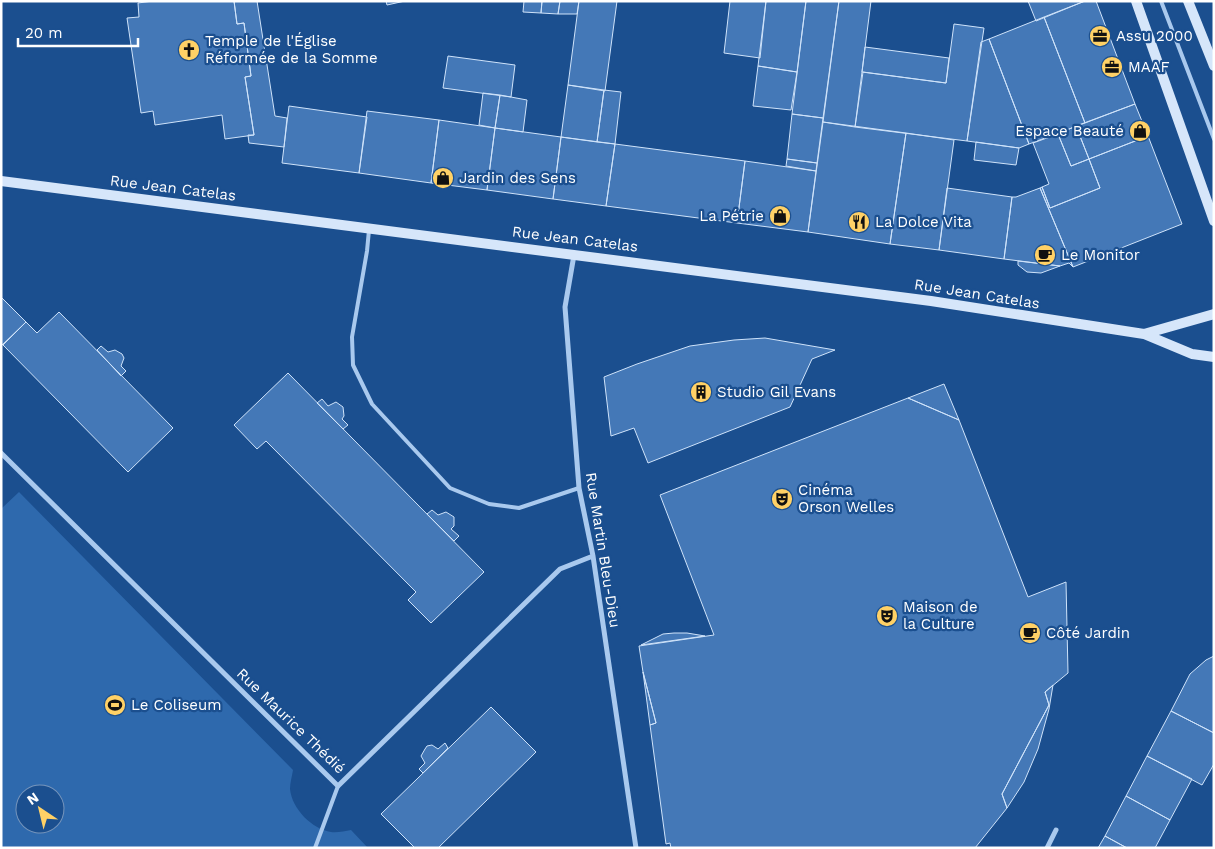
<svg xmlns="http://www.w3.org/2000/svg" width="1215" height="849" font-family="'Work Sans',sans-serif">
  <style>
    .green { fill: #2e69ad; fill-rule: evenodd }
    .building { fill: #4478b7; stroke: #cfe3fa }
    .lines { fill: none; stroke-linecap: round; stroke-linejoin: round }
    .lane { stroke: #a9c9ee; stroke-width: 4 }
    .street { stroke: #a9c9ee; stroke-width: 5 }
    .secondary { stroke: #d6e6fa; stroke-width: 10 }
    .labels { text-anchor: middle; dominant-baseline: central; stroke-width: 4.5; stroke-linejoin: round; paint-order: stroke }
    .poi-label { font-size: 15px; fill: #fff; stroke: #1b4f8f; text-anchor: start }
    .street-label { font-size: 15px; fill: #fff; stroke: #1b4f8f }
  </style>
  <rect width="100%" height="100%" fill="#1b4f8f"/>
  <!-- green -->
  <path class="green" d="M19,492L293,770C292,776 290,783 290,789C292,809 312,829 331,832C337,833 345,831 351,830L368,848H1V509ZM25,794H55V824H25Z"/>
  <!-- building -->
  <path class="building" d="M153,1H234L237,24L244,23L251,76L245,77L254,135L225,139L222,115L155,125L153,111L141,113L127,18L139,17L138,3Z
    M234,1H257L275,116L287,118L284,147L249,143L248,135H254L245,77L251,76L244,23L237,24Z
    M386,1H405L387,5Z
    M524,1H542L541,13L523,12Z
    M542,1H560L558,14L541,13Z
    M560,1H579L577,14H558Z
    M579,1H617L605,91L568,85Z
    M730,1H766L760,58L724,53Z
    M766,1H806L797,72L758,66Z
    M806,1H839L823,118L792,114Z
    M839,1H871L855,127L823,122Z
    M1028,1H1085L1036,21Z
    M1085,1H1096L1135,104L1085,123L1044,17Z
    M1044,17L1085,123L1029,144L989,39Z
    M954,24L984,28L967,141L855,127L863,72L946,83Z
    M989,39L1029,144L1019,148L967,141L981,42Z
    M865,47L949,58L946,83L862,72Z
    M448,56L515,65L511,97L443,88Z
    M758,66L797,72L791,110L753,106Z
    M568,85L604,90L597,142L561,137Z
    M604,90L621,92L615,144L597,142Z
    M483,93L500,95L495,128L479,125Z
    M500,95L527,100L523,132L495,128Z
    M1135,104L1148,136L1089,159L1076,126Z
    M289,106L367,117L359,173L282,163Z
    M367,111L439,120L431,183L359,173Z
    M792,114L823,118L817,163L787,159Z
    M439,120L495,128L487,190L431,183Z
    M823,122L906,133L890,244L808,232Z
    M1076,126L1089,159L1071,166L1058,134Z
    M495,128L561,137L553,199L487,190Z
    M906,133L954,140L939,250L890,244Z
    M1058,134L1071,166L1089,159L1100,188L1050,208L1042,187L1049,184L1033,143Z
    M1148,136L1182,224L1073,267L1040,188L1042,187L1050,208L1100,188L1089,159Z
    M561,137L615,144L606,206L553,199Z
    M976,142L1019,148L1016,165L974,160Z
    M615,144L745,161L737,223L606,206Z
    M787,159L817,163L816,171L786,166Z
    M745,161L816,171L808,232L737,223Z
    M947,188L1012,197L1004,259L939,250Z
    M1040,188L1073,267L1069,263L1060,266L1004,259L1012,197H1016Z
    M1018,261L1060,266L1041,273L1027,272L1018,265Z
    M1,297L26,322L1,346Z
    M59,312L173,428L128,472L3,345L26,322L37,333Z
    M765,338L835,350L812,359L790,407L648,463L634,428L611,436L604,377L637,364L690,346L734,340Z
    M101,346L108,352L115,350L122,354L124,358L121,366L126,371L121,376L97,350Z
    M288,373L484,572L431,623L408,600L416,592L266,441L257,449L234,425Z
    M944,384L959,420L908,398Z
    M908,398L959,420L1028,597L1066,582L1068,673L1045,692L1049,705L1002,794L1007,808L975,848H671L670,843L666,844L650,725L656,723L643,672L639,646L714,635L660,495Z
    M322,399L328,406L336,402L343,407L344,416L342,419L348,425L343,429L317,403Z
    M432,510L438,515L446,512L454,517V526L451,529L459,536L454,541L427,514Z
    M674,633H687L705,636L641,645L663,634Z
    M1214,656V733L1171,711L1190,674L1206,660Z
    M643,672L656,723L650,725Z
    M1053,685L1049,709L1038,749L1024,782L1007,808L1002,794L1049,705L1045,692Z
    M491,707L536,752L438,848H415L381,814Z
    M1171,711L1214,733V764L1202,785L1147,756Z
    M445,743L448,748L423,773L419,769L425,763L421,756L425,749L427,746L432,745L438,749Z
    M1147,756L1192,779L1170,820L1126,796Z
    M1126,796L1170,820L1155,848H1127L1105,836Z
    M1105,836L1127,848H1098Z"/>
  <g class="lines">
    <!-- lane -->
    <path class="lane" d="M1161,1L1214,139
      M369,230L367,251L352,337L353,365L372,404L450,488L489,504L519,508L579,488
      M315,848L338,786"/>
    <!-- street -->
    <path class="street" d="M574,255L565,307L579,488L593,556L636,848
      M1,453L338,786L560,569L593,556
      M1047,848L1056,830"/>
    <!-- secondary -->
    <path class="secondary" d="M1136,1L1214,221
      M1188,1L1214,66
      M1,181L931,301L1144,334L1192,354L1214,357
      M1144,334L1214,314"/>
  </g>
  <!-- icons -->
  <defs>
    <g id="office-disc" transform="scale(1.125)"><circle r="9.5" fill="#ffd166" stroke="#1b4f8f"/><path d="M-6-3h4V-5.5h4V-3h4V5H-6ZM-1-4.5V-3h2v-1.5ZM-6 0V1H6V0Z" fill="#111"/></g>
    <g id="church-disc" transform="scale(1.125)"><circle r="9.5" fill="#ffd166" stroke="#1b4f8f"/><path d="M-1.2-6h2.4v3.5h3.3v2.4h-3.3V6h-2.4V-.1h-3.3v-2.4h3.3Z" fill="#111"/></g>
    <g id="shop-disc" transform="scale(1.125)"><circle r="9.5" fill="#ffd166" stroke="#1b4f8f"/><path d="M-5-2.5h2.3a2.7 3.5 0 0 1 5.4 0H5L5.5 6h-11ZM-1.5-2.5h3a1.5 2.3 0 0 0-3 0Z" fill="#111"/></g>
    <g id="restaurant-disc" transform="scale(1.125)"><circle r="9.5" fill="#ffd166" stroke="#1b4f8f"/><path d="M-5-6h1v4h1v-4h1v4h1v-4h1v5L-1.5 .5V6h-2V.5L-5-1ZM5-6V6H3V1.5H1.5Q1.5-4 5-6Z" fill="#111"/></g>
    <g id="cafe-disc" transform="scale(1.125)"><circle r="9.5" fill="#ffd166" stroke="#1b4f8f"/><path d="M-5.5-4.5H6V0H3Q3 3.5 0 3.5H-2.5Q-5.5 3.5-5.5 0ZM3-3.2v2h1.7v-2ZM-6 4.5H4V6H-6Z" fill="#111"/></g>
    <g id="building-disc" transform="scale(1.125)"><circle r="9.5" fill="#ffd166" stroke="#1b4f8f"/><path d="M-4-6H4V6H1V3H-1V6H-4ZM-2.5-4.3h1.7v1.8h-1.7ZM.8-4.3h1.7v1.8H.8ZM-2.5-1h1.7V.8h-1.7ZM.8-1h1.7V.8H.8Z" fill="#111"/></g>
    <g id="theatre-disc" transform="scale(1.125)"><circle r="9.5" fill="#ffd166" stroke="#1b4f8f"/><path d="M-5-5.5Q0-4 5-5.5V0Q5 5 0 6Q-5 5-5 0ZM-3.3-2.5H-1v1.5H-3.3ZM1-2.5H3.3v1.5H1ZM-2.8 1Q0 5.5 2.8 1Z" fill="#111"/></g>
    <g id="stadium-disc" transform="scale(1.125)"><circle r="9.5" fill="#ffd166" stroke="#1b4f8f"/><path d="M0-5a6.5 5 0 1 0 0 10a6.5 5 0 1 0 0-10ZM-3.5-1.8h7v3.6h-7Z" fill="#111"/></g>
  </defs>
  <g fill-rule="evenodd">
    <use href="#office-disc" x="1100" y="36"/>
    <use href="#church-disc" x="189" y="50"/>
    <use href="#office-disc" x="1112" y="67"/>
    <use href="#shop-disc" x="1140" y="131"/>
    <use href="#shop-disc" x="443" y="178"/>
    <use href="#shop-disc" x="780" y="216"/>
    <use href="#restaurant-disc" x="859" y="222"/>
    <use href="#cafe-disc" x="1045" y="255"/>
    <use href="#building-disc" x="701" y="392"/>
    <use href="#theatre-disc" x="782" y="499"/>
    <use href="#theatre-disc" x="887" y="616"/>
    <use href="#cafe-disc" x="1030" y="633"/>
    <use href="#stadium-disc" x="115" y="705"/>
  </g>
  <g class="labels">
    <!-- poi labels -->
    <g class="poi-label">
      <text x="1116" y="36">Assu 2000</text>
      <text x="205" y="41">Temple de l'Église<tspan x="205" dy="17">Réformée de la Somme</tspan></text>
      <text x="1128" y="67">MAAF</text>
      <text x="1124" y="131" text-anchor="end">Espace Beauté</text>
      <text x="459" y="178">Jardin des Sens</text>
      <text x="764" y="216" text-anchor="end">La Pétrie</text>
      <text x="875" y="222">La Dolce Vita</text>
      <text x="1061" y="255">Le Monitor</text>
      <text x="717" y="392">Studio Gil Evans</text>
      <text x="798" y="490">Cinéma<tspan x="798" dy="17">Orson Welles</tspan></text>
      <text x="903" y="607">Maison de<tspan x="903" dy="17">la Culture</tspan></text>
      <text x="1046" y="633">Côté Jardin</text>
      <text x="131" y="705">Le Coliseum</text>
    </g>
    <!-- street labels -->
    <g class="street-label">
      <text transform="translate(173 188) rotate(7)">Rue Jean Catelas</text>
      <text transform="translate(575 239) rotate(7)">Rue Jean Catelas</text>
      <text transform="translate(977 294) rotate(9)">Rue Jean Catelas</text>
      <text transform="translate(603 550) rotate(81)">Rue Martin Bleu-Dieu</text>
      <text transform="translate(291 721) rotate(44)">Rue Maurice Thédié</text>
    </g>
  </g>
  <!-- border -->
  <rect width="1215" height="849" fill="none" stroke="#ffffff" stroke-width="5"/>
  <!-- north arrow -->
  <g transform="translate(40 809) rotate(325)"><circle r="24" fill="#1b4f8f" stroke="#7695bc"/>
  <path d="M0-4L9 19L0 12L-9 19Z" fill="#ffd166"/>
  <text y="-8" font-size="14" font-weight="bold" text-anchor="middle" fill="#ffffff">N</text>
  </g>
  <!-- scale -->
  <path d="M18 38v8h120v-8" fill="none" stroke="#ffffff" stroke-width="2.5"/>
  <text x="25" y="38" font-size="15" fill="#ffffff" stroke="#1b4f8f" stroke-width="4" paint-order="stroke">20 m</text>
</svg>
